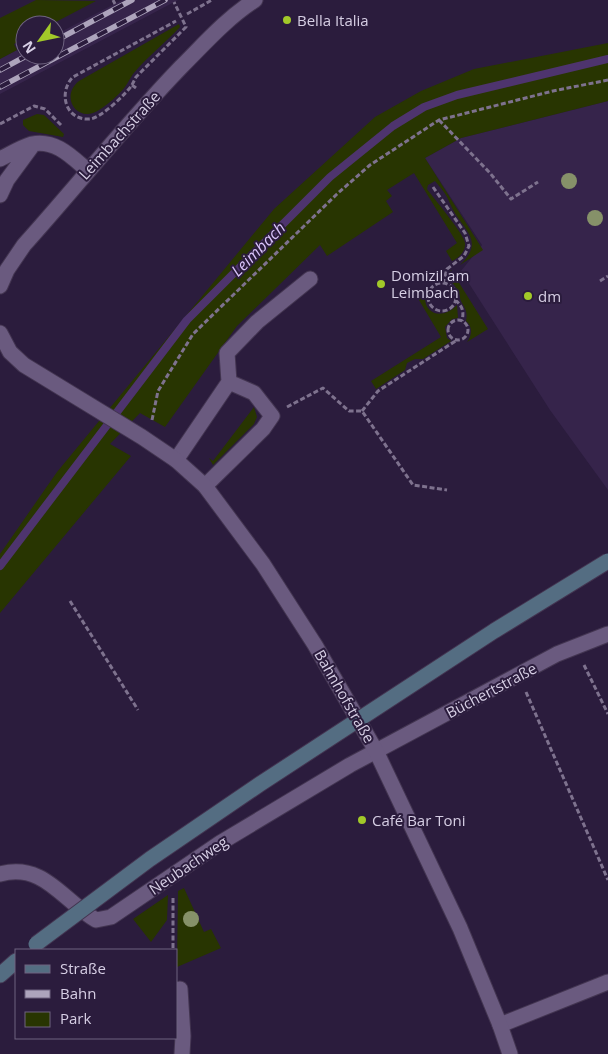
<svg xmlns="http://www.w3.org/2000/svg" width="608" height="1054" font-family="'Open Sans',sans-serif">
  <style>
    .built { fill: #36244b }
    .green { fill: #283501 }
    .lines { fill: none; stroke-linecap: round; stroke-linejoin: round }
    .stream { stroke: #4e346e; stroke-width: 8 }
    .service-casing { stroke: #433551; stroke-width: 17 }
    .minor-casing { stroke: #433551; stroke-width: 17 }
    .tertiary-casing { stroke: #433551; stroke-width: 17 }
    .secondary-casing { stroke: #433551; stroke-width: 17 }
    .path { stroke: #7e728e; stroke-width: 3; stroke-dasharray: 5 2.5; stroke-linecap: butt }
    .service { stroke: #6a5a7f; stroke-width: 15 }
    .minor { stroke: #6a5a7f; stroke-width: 15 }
    .tertiary { stroke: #6a5a7f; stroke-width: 15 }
    .secondary { stroke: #546d82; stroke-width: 15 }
    .rail-casing { stroke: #ada4bc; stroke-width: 5.5 }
    .rail { stroke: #2b1c3d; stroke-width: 4; stroke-dasharray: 11; stroke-linecap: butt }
    .secondary-bridge-casing { stroke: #433551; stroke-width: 17; stroke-linecap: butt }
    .secondary-bridge { stroke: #546d82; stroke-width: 15 }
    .tree { fill: #869169 }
    .poi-dot { fill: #a2c929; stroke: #2b1c3d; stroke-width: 2 }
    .labels { text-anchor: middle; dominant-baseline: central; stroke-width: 4; stroke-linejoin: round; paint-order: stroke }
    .poi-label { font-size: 15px; fill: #d6cee4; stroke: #2b1c3d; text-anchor: start }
    .street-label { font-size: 15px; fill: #d6cee4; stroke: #2b1c3d }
    .water-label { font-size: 16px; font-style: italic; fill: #d9c3fa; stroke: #2b1c3d }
  </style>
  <rect width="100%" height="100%" fill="#2b1c3d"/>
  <!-- built -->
  <path class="built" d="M122,0H178L0,94V59L17,50L19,54L25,51V55H55V35Z
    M608,101V490L550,410L461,271L482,245L425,158L461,138Z"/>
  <!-- green -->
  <path class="green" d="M36,0L96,1L50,25H25V38L14,44L17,50L0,59V18Z
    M179,24L180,27C165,43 147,57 133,74C130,78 128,83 125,87C119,95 107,105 99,110C78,124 59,97 79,81Z
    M608,43V101L461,138L425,158L483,250L460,265C482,244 469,234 456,215C452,209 450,203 447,197C444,191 439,186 435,181L428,185L427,189C434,199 465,235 465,243C466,251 459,258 452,261L446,251L457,243L414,173L387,190L392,196L386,201L393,212L327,256L320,245L237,326L165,427L140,413L110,444L131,456L0,613V554L57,472L274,209L375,117L421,91L474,69Z
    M37,114L44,115L64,134L63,137L29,131L23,125V120Z
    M451,270L488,329L467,342C472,335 473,327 466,321C468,311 465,309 461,301C459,296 460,293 457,289C453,283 450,281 448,274Z
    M428,287C417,309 439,324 457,305L458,318L452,319L445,327L447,338L451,341L423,359H415L407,363L405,370L376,389L371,381L441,337L416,295Z
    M254,407L257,417L254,424L213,465L209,458L213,461Z
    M184,888L204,932L211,929L221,948L177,967L178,891Z
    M168,895L167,920L151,942L133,919Z"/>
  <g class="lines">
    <!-- stream -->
    <path class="stream" d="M0,566L187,320L330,177L393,126L424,107L457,95L608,59"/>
    <!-- service casing -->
    <g class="service-casing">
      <path id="service" d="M0,159C10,154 22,147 32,144C55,139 72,157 87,170
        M0,195L7,180L32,146
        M229,382L227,353L257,322L310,279
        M176,460L229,382L254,393L272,416L263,429L205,486"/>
    </g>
    <!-- minor casing -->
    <g class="minor-casing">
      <path id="minor" d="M0,874C44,862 63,901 96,920L111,917L220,843L350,765L557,654L608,634
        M180,989L183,1036L182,1054
        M500,1025L608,982"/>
    </g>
    <!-- tertiary casing -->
    <g class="tertiary-casing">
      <path id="tertiary" d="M0,286L7,270L24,245C77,186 126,124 181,67C205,43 227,18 255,0
        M0,333L10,352L24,365L142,437L176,460L205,486L263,564L315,645L376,751L460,928L500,1025L510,1054"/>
    </g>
    <!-- secondary casing -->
    <g class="secondary-casing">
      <path id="secondary" d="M0,975L16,961"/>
    </g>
    <!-- path -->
    <path class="path" d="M113,0L115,4
      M187,14L212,0
      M132,85L136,77L186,27L174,2
      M136,88L132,85C126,94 101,118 90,119C65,121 58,92 73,77L176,21
      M439,120L490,173L511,199L538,182
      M0,124L34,106L45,109L61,125
      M433,187L465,233L469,246L464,256L447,269L443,283
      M600,281L608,276
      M428 297a14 14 0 1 1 28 0a14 14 0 1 1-28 0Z
      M455,300C463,306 464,312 462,321
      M448 330a10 10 0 1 1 20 0a10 10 0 1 1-20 0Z
      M287,407L323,388L349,411H362L413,485L447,490
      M362,411L378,391L457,340
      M152,420L158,391L193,334L337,194L370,165L439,120L553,91L608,80
      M70,601L138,710
      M584,665L608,714
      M526,692L608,880
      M173,898V950"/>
    <!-- service -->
    <use href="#service" class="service"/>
    <!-- minor -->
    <use href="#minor" class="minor"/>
    <!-- tertiary -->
    <use href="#tertiary" class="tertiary"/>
    <!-- secondary -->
    <use href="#secondary" class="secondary"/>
    <!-- rail casing -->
    <g class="rail-casing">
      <path id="rail" d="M55,41L132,0
        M0,70L28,55
        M0,87L165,0"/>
    </g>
    <!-- rail -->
    <use href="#rail" class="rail"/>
    <!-- secondary-bridge casing -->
    <g class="secondary-bridge-casing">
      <path id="secondary-bridge" d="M36,944L150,859L260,784L494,631L608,561"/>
    </g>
    <!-- secondary-bridge -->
    <use href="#secondary-bridge" class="secondary-bridge"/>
  </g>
  <!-- trees -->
  <g class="tree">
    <circle cx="569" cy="181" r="8"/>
    <circle cx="595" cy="218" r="8"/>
    <circle cx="191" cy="919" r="8"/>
  </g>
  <!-- markers -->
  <g class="poi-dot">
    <circle cx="287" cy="20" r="5"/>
    <circle cx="381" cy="284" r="5"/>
    <circle cx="528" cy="296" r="5"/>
    <circle cx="362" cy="820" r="5"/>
  </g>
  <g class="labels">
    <!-- poi labels -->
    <g class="poi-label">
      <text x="297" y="20">Bella Italia</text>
      <text x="391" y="275">Domizil am<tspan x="391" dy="17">Leimbach</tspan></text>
      <text x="538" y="296">dm</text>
      <text x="372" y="820">Café Bar Toni</text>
    </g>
    <!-- street labels -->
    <g class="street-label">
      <text transform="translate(119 135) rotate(-48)">Leimbachstraße</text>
      <text transform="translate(491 690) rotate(-28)">Büchertstraße</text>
      <text transform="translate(345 696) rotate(60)">Bahnhofstraße</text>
      <text transform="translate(188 865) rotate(-34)">Neubachweg</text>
    </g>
    <!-- water labels -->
    <g class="water-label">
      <text transform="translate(258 249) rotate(-45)">Leimbach</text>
    </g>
  </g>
  <!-- legend -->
  <rect x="15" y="949" width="162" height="90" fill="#2b1c3d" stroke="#6f6380"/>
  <rect x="25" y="965" width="25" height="8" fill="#546d82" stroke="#6f6380"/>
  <text x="60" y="974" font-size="15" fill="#d6cee4">Straße</text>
  <rect x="25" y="990" width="25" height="8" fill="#ada4bc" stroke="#6f6380"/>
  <text x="60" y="999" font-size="15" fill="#d6cee4">Bahn</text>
  <rect x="25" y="1012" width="25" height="15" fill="#283501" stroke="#6f6380"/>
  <text x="60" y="1024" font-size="15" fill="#d6cee4">Park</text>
  <!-- north arrow -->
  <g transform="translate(40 40) rotate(237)"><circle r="24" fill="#2b1c3d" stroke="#6f6380"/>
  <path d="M0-4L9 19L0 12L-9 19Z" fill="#a2c929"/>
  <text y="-8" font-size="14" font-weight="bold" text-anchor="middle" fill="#d6cee4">N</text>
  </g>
</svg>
